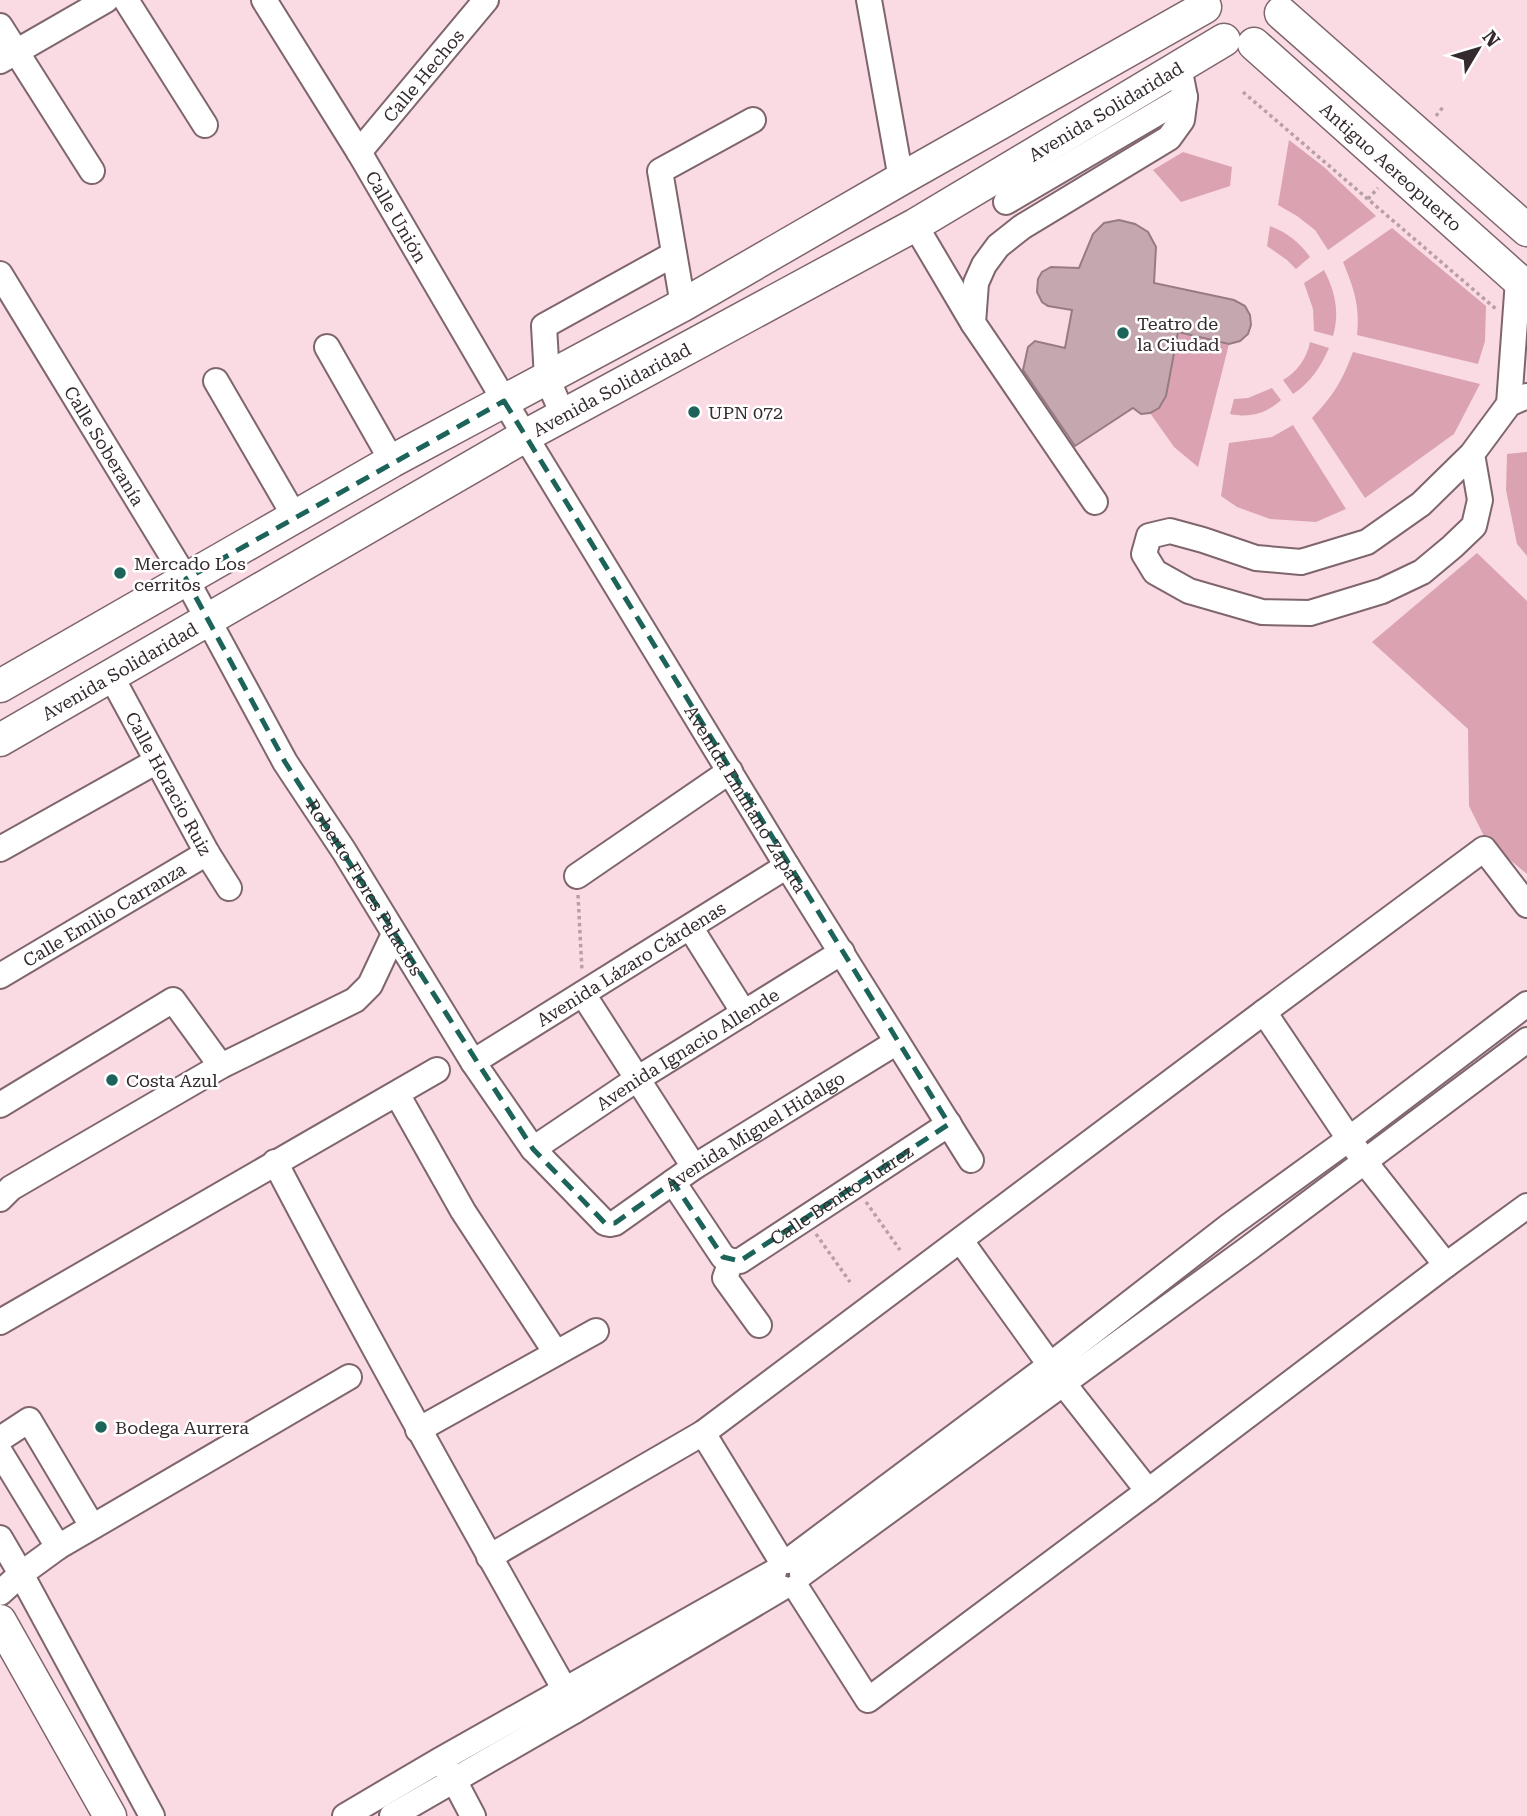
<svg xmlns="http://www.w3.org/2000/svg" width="1527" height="1816" font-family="'Roboto Serif',serif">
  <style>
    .green { fill: #dba3b2 }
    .building { fill: #c5a8af; stroke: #977b83; stroke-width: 2 }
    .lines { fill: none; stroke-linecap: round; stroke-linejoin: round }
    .minor-casing { stroke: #7f656c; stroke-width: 28 }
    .major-casing { stroke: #7f656c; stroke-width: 35 }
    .path { stroke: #b89fa6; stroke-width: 3.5; stroke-dasharray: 3.5 3.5; stroke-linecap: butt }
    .minor { stroke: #fff; stroke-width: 24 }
    .major { stroke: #fff; stroke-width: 32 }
    .marked { fill: none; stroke: #1c6459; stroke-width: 5; stroke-dasharray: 14 9; stroke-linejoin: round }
    .poi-dot { fill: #1c6459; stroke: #fff; stroke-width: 2.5 }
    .labels { text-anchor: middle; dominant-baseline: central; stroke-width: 5; stroke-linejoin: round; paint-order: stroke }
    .street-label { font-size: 18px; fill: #352a2d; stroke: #fff }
    .poi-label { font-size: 18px; fill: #352a2d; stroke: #fff; text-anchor: start }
  </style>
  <rect width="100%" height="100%" fill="#fadbe3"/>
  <!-- green -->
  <path class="green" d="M1289,140L1324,167L1376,216L1328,250L1315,230L1297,216L1278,205Z
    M1183,152L1232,167L1230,186L1181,202L1153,170Z
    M1270,226C1288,233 1299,242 1310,257L1296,269L1287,260L1267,246Z
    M1392,228L1486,306L1485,341L1478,364L1357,335C1360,305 1354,289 1343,262Z
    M1324,270C1335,291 1340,312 1333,336L1314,331L1313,309L1304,283Z
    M1178,332L1229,344L1198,467L1174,447L1150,413L1159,408L1166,396Z
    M1310,342L1329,348C1320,368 1311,382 1293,394L1283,380C1297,372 1307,358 1310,342Z
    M1353,352L1480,384L1454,434L1365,498L1312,418C1334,395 1342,381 1353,352Z
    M1272,388L1281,400C1266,414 1250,418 1230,414L1234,399L1248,398Z
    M1293,425L1346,509L1316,522L1270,519L1237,507L1221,496L1229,443L1272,437Z
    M1527,452V556L1517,544L1506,490L1507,454Z
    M1477,553L1527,601V874L1486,840L1469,806L1468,729L1372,642Z"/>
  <!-- building -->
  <path class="building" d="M1119,220L1135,224L1148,232L1156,247L1154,283L1234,300L1245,306L1250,315L1251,325L1248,334L1240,341L1229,344L1178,332L1166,396L1159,408L1150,413L1141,414L1133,408L1075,446L1023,370L1028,347L1035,341L1065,348L1072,310L1048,306L1042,302L1037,292L1038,279L1042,272L1051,267L1079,268L1093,234L1104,223Z"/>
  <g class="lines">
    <!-- minor casing -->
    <g class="minor-casing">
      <g id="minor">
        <path d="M126,0L205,125"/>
        <path id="s1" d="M264,0L359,152L525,436L787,866L971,1160"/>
        <path d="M869,0L901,179"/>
        <path d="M0,26L92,171"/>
        <path d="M0,61L106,0"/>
        <path id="s2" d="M359,152L486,0"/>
        <path d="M1006,202L1185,97"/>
        <path d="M915,225L973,323"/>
        <path id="s3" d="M0,274L186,579L285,762L344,851L473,1062L533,1149L605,1223L610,1224L615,1223L694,1167L897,1042"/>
        <path d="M683,305L660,171L753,120"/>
        <path d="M327,347L392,461"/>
        <path d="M216,381L295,517"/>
        <path d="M1509,404L1518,280"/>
        <path d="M563,415L547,378L544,326L674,254"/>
        <path d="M1472,454L1480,500L1474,526L1452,547L1422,572L1382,591L1310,613L1262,612L1189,591L1155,572L1144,554L1149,536L1170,531L1203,540L1256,558L1301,562L1367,542L1421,504L1472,454L1509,404L1527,396"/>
        <path d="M1095,502L973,323L976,283L984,265L998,246L1022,227L1169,138L1182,120L1185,97L1179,67"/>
        <path id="s4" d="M111,676L207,853L229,888"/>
        <path d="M0,849L157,761"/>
        <path d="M577,876L730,771"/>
        <path d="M690,927L744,1013"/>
        <path id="s5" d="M0,976L207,853"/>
        <path d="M583,994L694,1167"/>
        <path d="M1264,1012L1364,1161L1446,1265"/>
        <path id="s6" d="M473,1062L787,866"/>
        <path d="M397,1094L463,1211L556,1353"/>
        <path d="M0,1105L173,1000L221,1066"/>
        <path id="s7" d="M533,1149L637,1079L842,952"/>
        <path d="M275,1162C368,1340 466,1515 565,1690L574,1711"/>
        <path d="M673,1182L723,1257L731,1261"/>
        <path d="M0,1199L11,1188L221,1066L355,1000L370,985L394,934"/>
        <path d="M961,1241L1063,1383L1148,1491"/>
        <path id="s8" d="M731,1261H740L949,1124"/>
        <path d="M731,1261L725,1278L759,1325"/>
        <path d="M0,1322L437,1070"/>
        <path d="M418,1430L596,1331"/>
        <path d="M703,1433L782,1562"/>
        <path d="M0,1439L29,1420L92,1526"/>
        <path d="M0,1452L58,1547"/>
        <path d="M0,1538L21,1574L152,1816"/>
        <path d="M489,1557L703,1433L1264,1012L1484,849L1527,905"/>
        <path d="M788,1561L1050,1365L1229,1226L1349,1139L1527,1004"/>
        <path d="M802,1574L1249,1248L1527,1040"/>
        <path d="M796,1587L868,1700L1148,1491L1446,1265L1527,1206"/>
        <path d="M0,1593L21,1574L58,1547L349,1377"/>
        <path d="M445,1767L454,1780L473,1816"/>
        <path d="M345,1816L440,1760L774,1572"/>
        <path d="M392,1816L574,1711L782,1588"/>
      </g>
    </g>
    <!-- major casing -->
    <g class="major-casing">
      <g id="major">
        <path d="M1281,13L1527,230"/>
        <path id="s9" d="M1254,44L1527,288"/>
        <path d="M0,686L392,461L683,305L901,179L1205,7"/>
        <path id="s10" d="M0,740L525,436L915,225L1224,40"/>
        <path d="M0,1621L110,1816"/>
      </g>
    </g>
    <!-- path -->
    <path class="path" d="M1243,92L1496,309
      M1436,116L1443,107
      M1368,199L1378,188
      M578,895L582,971
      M866,1202L900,1250
      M816,1234L850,1282"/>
    <!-- minor -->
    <use href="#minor" class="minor"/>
    <!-- major -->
    <use href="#major" class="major"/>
  </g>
  <!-- marked area -->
  <path class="marked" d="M504,401L949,1124L740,1261L723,1257L673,1182L615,1223H605L533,1149L285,762L186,579Z"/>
  <!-- markers -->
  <g class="poi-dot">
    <circle cx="1123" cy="333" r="7"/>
    <circle cx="694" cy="412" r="7"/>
    <circle cx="120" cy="573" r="7"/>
    <circle cx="112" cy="1080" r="7"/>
    <circle cx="101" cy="1427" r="7"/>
  </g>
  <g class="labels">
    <!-- street labels -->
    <g class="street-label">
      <text stroke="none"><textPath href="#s2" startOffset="100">Calle Hechos</textPath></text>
      <text stroke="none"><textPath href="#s10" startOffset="1272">Avenida Solidaridad</textPath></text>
      <text stroke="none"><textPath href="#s9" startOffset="184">Antiguo Aereopuerto</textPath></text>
      <text stroke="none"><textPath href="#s1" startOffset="254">Calle Unión</textPath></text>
      <text stroke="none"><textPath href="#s10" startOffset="705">Avenida Solidaridad</textPath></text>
      <text stroke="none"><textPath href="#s3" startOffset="201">Calle Soberanía</textPath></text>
      <text stroke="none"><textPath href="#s10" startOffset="138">Avenida Solidaridad</textPath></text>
      <text stroke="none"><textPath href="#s4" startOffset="122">Calle Horacio Ruiz</textPath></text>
      <text stroke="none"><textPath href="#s1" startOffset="933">Avenida Emiliano Zapata</textPath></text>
      <text stroke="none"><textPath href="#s3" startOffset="714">Roberto Flores Palacios</textPath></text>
      <text stroke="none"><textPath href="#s5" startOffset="121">Calle Emilio Carranza</textPath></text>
      <text stroke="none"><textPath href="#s6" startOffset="186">Avenida Lázaro Cárdenas</textPath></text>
      <text stroke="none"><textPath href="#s7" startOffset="184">Avenida Ignacio Allende</textPath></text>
      <text stroke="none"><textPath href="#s3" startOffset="1306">Avenida Miguel Hidalgo</textPath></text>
      <text stroke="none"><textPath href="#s8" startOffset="130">Calle Benito Juárez</textPath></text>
    </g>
    <!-- poi labels -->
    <g class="poi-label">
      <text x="1137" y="323">Teatro de<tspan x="1137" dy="21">la Ciudad</tspan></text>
      <text x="708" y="412">UPN 072</text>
      <text x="134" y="563">Mercado Los<tspan x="134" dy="21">cerritos</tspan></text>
      <text x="126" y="1080">Costa Azul</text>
      <text x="115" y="1427">Bodega Aurrera</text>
    </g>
  </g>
  <!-- north arrow -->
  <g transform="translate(1478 49) rotate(52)" stroke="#ffffff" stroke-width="5" paint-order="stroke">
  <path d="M0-5L12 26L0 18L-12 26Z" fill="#352a2d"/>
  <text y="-10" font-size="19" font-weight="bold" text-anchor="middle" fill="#352a2d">N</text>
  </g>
</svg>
